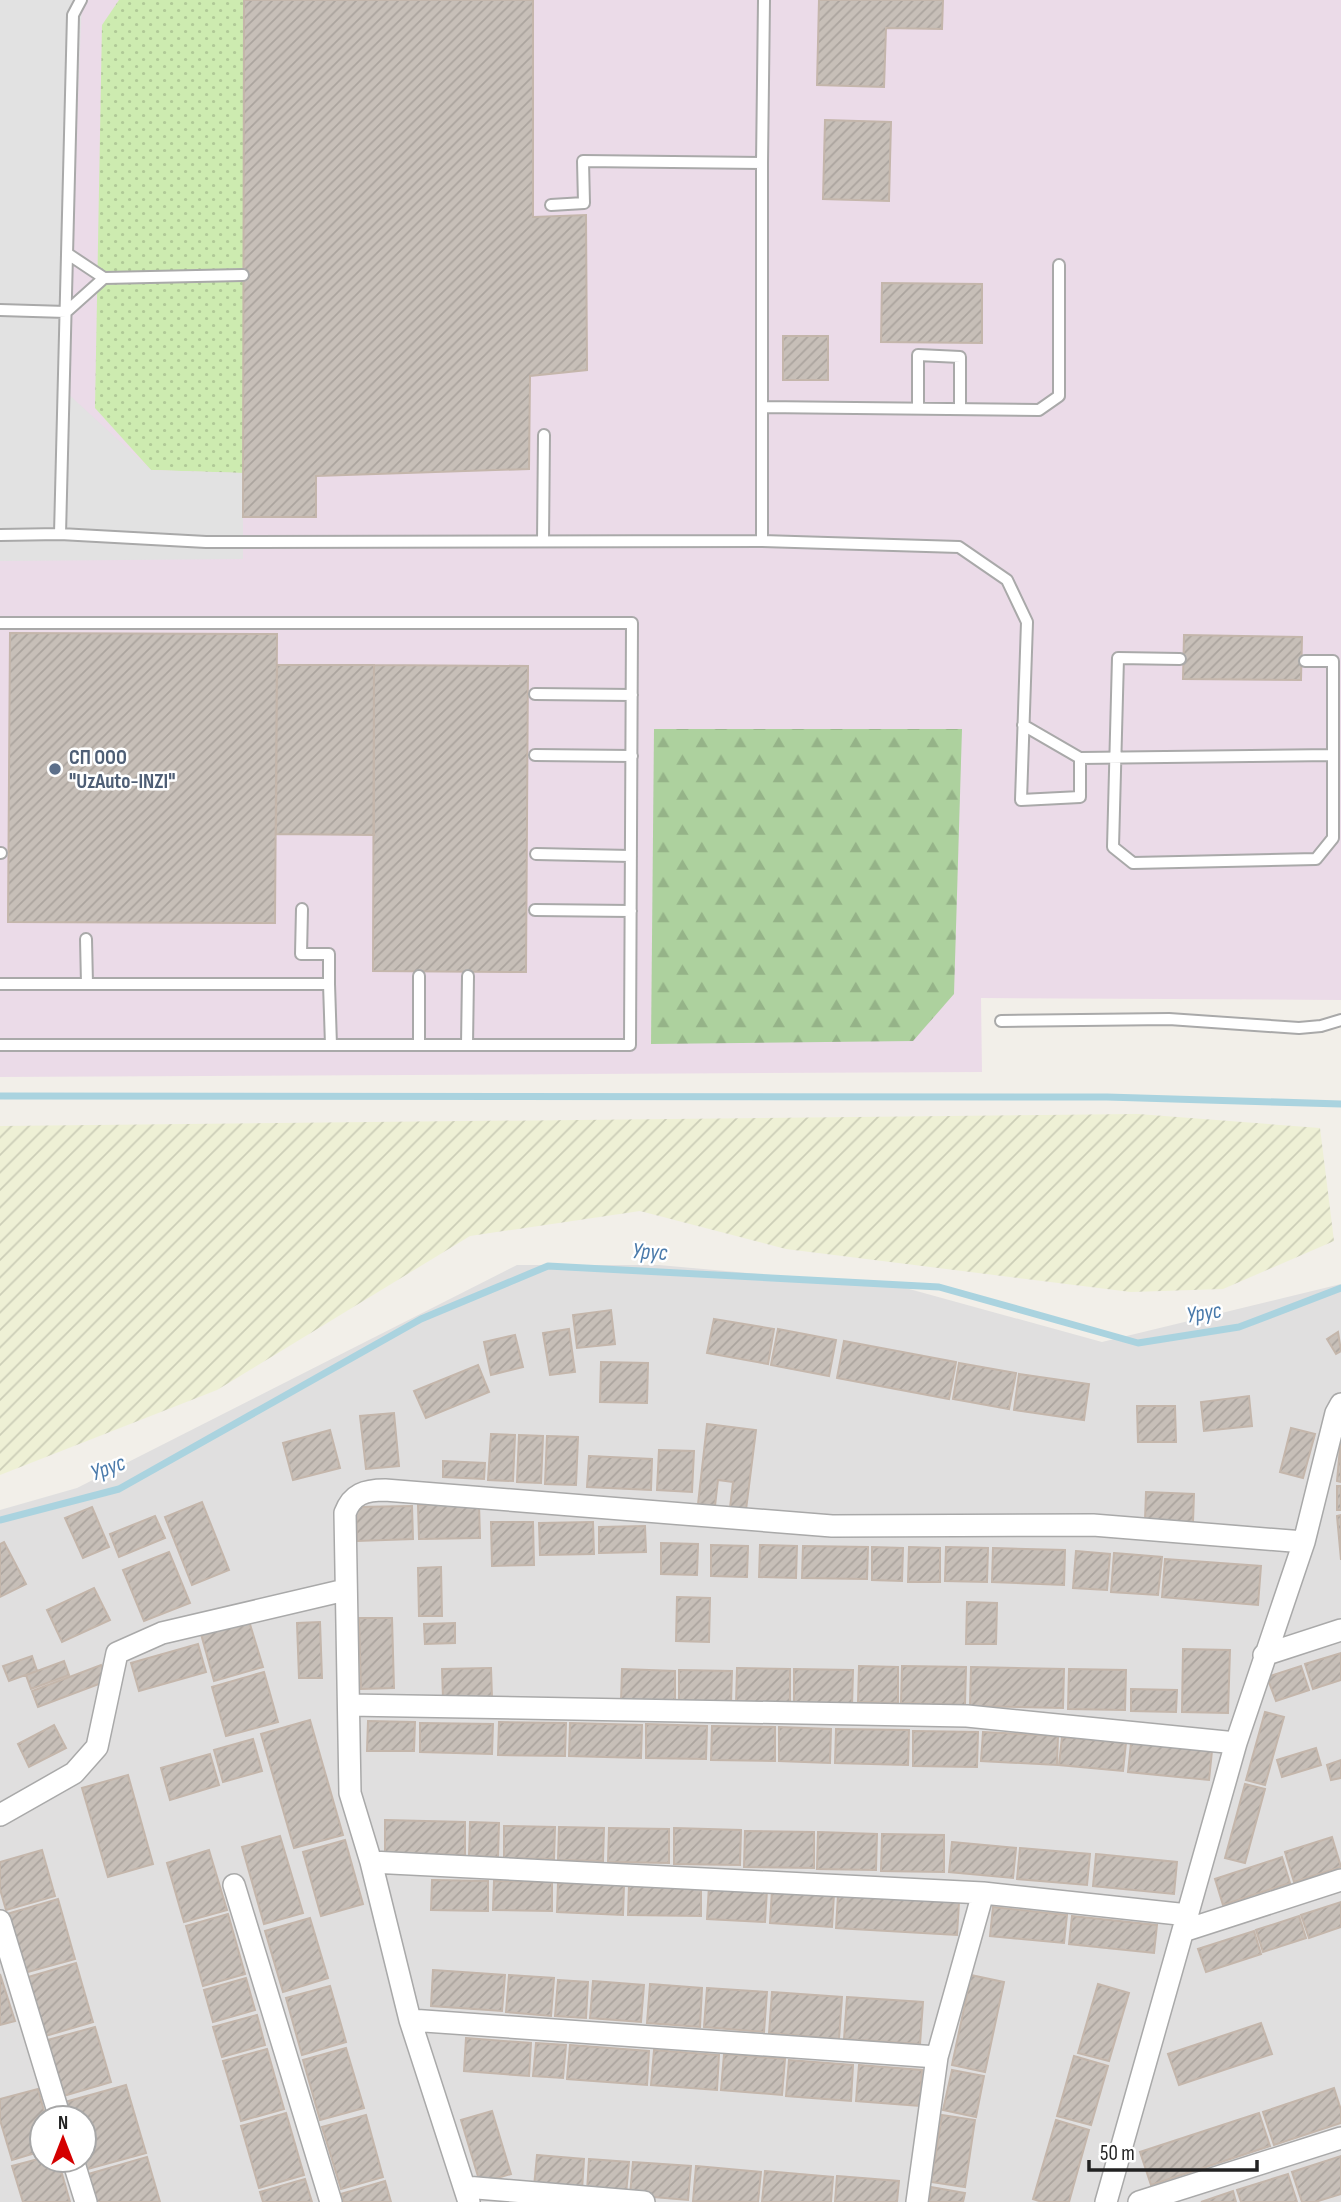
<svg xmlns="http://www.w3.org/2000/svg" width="1341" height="2202" font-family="'Sofia Sans Condensed',sans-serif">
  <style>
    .residential { fill: #e0dfdf; fill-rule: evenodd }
    .industrial { fill: #ebdbe8 }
    .farmland { fill: url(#farmland-furrows) }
    .grass { fill: url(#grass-dots) }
    .forest { fill: url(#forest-firs) }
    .parking { fill: #e2e2e2 }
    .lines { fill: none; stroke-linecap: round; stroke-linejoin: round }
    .stream { stroke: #aad3df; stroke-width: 7 }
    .building { fill: url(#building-hatch); stroke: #c4b6ab; stroke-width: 2 }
    .lane-casing { stroke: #a9a9a9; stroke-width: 14 }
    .street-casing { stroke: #a9a9a9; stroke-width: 24 }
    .lane { stroke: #fff; stroke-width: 10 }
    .street { stroke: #fff; stroke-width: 21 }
    .service-dot { fill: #5c6f8a; stroke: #fff; stroke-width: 2.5 }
    .labels { text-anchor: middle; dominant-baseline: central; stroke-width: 5; stroke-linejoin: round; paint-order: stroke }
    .service-label { font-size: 21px; font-weight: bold; fill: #4e5e75; stroke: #fff; text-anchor: start }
    .water-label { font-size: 23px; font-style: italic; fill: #4a7aab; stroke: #fff }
  </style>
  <defs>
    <pattern id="farmland-furrows" width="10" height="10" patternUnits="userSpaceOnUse" patternTransform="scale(1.75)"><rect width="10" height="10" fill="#eef0d5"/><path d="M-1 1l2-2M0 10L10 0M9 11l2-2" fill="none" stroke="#ccceb7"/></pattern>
    <pattern id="grass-dots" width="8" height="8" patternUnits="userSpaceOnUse" patternTransform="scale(1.75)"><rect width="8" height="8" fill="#cdebb0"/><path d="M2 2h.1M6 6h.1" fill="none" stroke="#b0c997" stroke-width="1.8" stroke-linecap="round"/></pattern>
    <pattern id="forest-firs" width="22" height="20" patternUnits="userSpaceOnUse" patternTransform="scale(1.75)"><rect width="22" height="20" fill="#add19e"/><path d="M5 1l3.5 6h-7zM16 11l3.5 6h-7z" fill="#95b388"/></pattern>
    <pattern id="building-hatch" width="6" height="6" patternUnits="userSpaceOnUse" patternTransform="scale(1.75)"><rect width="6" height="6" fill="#c7bfb8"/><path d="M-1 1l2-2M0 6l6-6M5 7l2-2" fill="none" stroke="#aba49e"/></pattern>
  </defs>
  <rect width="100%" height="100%" fill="#f2efe9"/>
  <!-- residential -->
  <path class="residential" d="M517,1265H659L902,1287L1102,1342L1341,1284V2202H0V1510L77,1488ZM42,2118H84V2160H42Z"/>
  <!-- industrial -->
  <path class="industrial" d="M0,0H1341V1000L981,998L982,1072L0,1077Z"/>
  <!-- farmland -->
  <path class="farmland" d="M1138,1114L1320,1128L1334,1241L1223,1289L1131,1292L786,1249L640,1211L470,1236L217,1390L0,1475V1126Z"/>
  <!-- grass -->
  <path class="grass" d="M119,0H244L243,473L151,470L95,408L102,25Z"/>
  <!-- forest -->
  <path class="forest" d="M654,729H962L954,994L913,1041L651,1044Z"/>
  <!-- parking -->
  <path class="parking" d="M0,0H82L66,392L151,470L243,473V559L0,561Z"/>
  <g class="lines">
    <!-- stream -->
    <path class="stream" d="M0,1096L1107,1097L1341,1104
      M0,1520L119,1489L421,1319L548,1266L939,1287L1138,1343L1239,1327L1341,1288"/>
  </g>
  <!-- building -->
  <path class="building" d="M244,0H533V217L586,215L587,370L530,376L529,469L316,476V517H243Z
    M819,0H943L942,29L886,28L884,87L817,85Z
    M825,120L891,122L889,201L823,199Z
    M882,283L982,284V343L881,342Z
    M783,336H828V380H783Z
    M10,633L277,634L275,923L8,922Z
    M1184,635L1302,637L1301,680L1183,679Z
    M277,665H374V835L276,834Z
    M374,665L528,666L526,972L373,971Z
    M611,1310L615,1344L577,1348L573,1315Z
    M714,1319L774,1329L768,1364L707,1353Z
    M569,1329L575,1372L550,1375L543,1333Z
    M778,1329L836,1340L829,1376L771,1365Z
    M1338,1332L1341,1351L1336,1354L1327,1339Z
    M515,1335L523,1367L491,1375L484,1342Z
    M844,1341L956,1362L949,1399L837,1378Z
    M601,1362L648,1363L647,1403L600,1402Z
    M959,1363L1016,1373L1009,1409L953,1399Z
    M478,1365L489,1392L426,1418L414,1391Z
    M1019,1374L1089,1384L1084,1420L1014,1410Z
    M1249,1396L1252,1426L1204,1431L1201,1402Z
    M1137,1406H1175L1176,1442H1138Z
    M394,1413L399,1466L366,1469L360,1416Z
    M707,1424L756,1430L746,1510L730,1508L733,1482L718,1480L715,1506L698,1504Z
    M1291,1428L1315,1434L1303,1478L1280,1472Z
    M330,1430L340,1468L293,1480L283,1443Z
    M491,1434L515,1435L513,1481L488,1480Z
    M519,1435L543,1436L541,1483L517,1482Z
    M547,1436L578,1437L576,1485L545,1484Z
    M1341,1436V1482L1337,1481Z
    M659,1450L694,1451L692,1492L657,1490Z
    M589,1456L652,1459L651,1490L587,1487Z
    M443,1461L485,1463L484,1479L443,1477Z
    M1337,1486H1341V1510H1337Z
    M1146,1492L1194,1494L1193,1522L1145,1520Z
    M202,1502L229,1570L192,1585L165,1517Z
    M479,1504L480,1538L419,1539L418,1505Z
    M412,1506L413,1539L357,1541L356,1507Z
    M92,1507L109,1547L83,1558L65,1518Z
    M1341,1515V1560L1337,1516Z
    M155,1516L165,1538L119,1557L110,1534Z
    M491,1522H533L534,1565L492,1566Z
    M593,1522L594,1554L540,1555L539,1523Z
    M645,1526L646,1552L599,1553V1527Z
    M4,1542L26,1584L0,1597V1544Z
    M661,1543L698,1544L697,1575L661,1574Z
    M711,1545L748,1546L747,1577L711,1576Z
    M760,1545L797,1546L796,1578L759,1577Z
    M803,1546L868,1547L867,1579L802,1578Z
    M872,1547L903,1548L902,1581L872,1580Z
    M909,1547L940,1548V1582H908Z
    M946,1547L988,1548L987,1582L945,1581Z
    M993,1548L1065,1550L1064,1585L992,1582Z
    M1076,1551L1110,1554L1107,1590L1073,1588Z
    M169,1552L190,1603L144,1621L123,1570Z
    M1114,1553L1162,1557L1158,1595L1111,1592Z
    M1165,1559L1261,1566L1258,1605L1162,1597Z
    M441,1567L442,1616H419L418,1568Z
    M94,1588L110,1620L62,1642L47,1610Z
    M677,1597L710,1598L709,1642L676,1641Z
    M967,1602L997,1603L996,1644H966Z
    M359,1618H392L394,1688L361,1689Z
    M249,1621L263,1667L214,1681L201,1634Z
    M320,1622L322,1678H299L297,1623Z
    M455,1623V1643L425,1644L424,1624Z
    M198,1644L206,1672L139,1691L131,1663Z
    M1183,1649L1230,1650L1228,1713L1182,1712Z
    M1341,1653V1680L1313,1689L1305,1664Z
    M32,1656L37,1671L9,1681L3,1666Z
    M64,1661L69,1675L31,1689L26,1675Z
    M101,1665L107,1681L38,1707L32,1691Z
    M859,1666L898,1667V1703L858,1702Z
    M902,1666L966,1667L965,1705L901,1703Z
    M1301,1666L1309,1690L1276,1701L1267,1677Z
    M971,1667L1064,1669L1063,1708L970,1706Z
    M491,1668L492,1698L443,1699L442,1669Z
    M737,1668L790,1669V1705L736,1704Z
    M622,1669L675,1671V1702L621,1701Z
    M794,1669L853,1670L852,1708L794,1706Z
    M1069,1669L1126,1670L1125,1710L1068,1709Z
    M679,1670L732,1671L731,1704L679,1703Z
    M264,1672L278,1722L226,1736L212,1687Z
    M1131,1689L1177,1690L1176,1712L1131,1711Z
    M1265,1712L1284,1717L1265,1785L1246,1780Z
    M310,1720L343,1835L294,1848L261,1734Z
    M368,1721L415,1722L414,1751H367Z
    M499,1722L566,1723L565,1756L498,1755Z
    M420,1723L493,1724L492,1754L420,1752Z
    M570,1723L642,1725L641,1758L569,1756Z
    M646,1724L707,1726L706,1759L646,1758Z
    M54,1725L66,1748L29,1767L18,1744Z
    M712,1726L775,1727V1761L711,1760Z
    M779,1727L831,1729L830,1763L779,1761Z
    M836,1729L909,1730L908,1765L835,1763Z
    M913,1731L978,1732L977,1767L913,1766Z
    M983,1732L1058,1736L1057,1765L981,1761Z
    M1062,1737L1126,1743L1123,1771L1059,1765Z
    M253,1739L262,1771L223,1782L214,1750Z
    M1131,1743L1212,1751L1209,1780L1128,1772Z
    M1316,1748L1321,1765L1282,1777L1277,1760Z
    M210,1754L219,1785L170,1800L161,1768Z
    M1341,1760V1778L1331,1780L1327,1765Z
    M128,1775L153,1864L108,1877L82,1788Z
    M1245,1784L1265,1789L1245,1863L1225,1858Z
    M385,1820L465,1822V1855L385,1853Z
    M470,1822L499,1823L498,1857L469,1856Z
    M504,1826L555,1827L554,1859L504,1858Z
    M559,1827L604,1828L603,1861L558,1860Z
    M609,1828L669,1829V1863L608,1862Z
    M674,1828L741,1830L740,1865L674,1864Z
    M745,1831L814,1832V1868L744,1867Z
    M818,1832L877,1834L876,1870L817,1869Z
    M882,1834L944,1835V1872L881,1871Z
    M280,1836L303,1913L264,1924L242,1847Z
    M1332,1837L1341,1867L1294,1882L1285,1852Z
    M345,1840L363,1904L321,1916L303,1852Z
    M952,1842L1016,1848L1013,1878L949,1872Z
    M1020,1848L1090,1854L1087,1885L1017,1879Z
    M42,1850L55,1896L6,1910L0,1889V1862Z
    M209,1850L227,1910L184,1922L167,1863Z
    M1096,1854L1177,1862L1174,1894L1093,1886Z
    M1282,1857L1290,1883L1223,1905L1215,1879Z
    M432,1880L488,1881V1911L431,1910Z
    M494,1881L552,1882V1911L493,1910Z
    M558,1883L624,1885L623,1915L557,1912Z
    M629,1885L701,1887V1916L628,1915Z
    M709,1886L767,1890L765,1922L707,1919Z
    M772,1890L834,1894L832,1927L770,1923Z
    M838,1895L959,1902L957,1935L836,1928Z
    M58,1899L75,1959L24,1973L7,1914Z
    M1341,1902V1927L1309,1938L1301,1915Z
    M993,1907L1067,1915L1064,1943L990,1936Z
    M228,1914L245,1974L203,1986L186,1926Z
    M1072,1916L1157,1925L1154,1953L1069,1944Z
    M1299,1916L1306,1938L1263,1952L1256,1930Z
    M310,1918L328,1978L283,1992L265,1931Z
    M1254,1931L1261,1954L1206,1972L1198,1949Z
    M76,1963L93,2022L42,2037L25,1978Z
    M433,1970L505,1975L502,2011L431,2006Z
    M0,1974L15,2021L0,2025Z
    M509,1975L554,1978L551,2016L506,2012Z
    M971,1975L1004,1982L985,2072L952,2065Z
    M246,1978L255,2010L213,2022L204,1990Z
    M558,1980L588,1982L586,2018L555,2016Z
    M593,1981L644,1985L641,2022L590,2018Z
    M650,1984L702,1988L700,2027L647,2023Z
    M1098,1984L1129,1993L1109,2061L1078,2053Z
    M330,1986L346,2042L302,2055L286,1998Z
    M707,1988L767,1992L764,2032L704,2027Z
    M772,1992L842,1997L839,2039L769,2033Z
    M847,1997L923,2002L920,2044L844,2039Z
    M257,2015L265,2045L222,2057L213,2027Z
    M1261,2023L1272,2054L1179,2085L1168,2054Z
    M95,2027L111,2082L60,2097L44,2041Z
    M466,2038L531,2043L529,2076L464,2071Z
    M536,2043L566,2045L563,2078L533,2076Z
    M570,2045L649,2051L647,2085L567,2079Z
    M346,2048L364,2108L320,2120L303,2060Z
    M267,2049L284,2109L241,2121L223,2061Z
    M654,2050L719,2055L717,2090L651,2085Z
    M724,2054L785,2059L782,2095L721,2090Z
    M1074,2056L1108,2066L1091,2125L1057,2116Z
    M789,2060L853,2065L851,2101L786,2096Z
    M859,2065L922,2070L920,2106L856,2101Z
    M952,2070L984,2076L976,2117L943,2110Z
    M126,2085L146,2153L84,2170L81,2160H84V2118H69L65,2102Z
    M1334,2088L1341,2110V2123L1274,2145L1263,2112Z
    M38,2089L46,2118H42V2151L12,2160L0,2120V2099Z
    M492,2111L511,2174L480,2183L461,2120Z
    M286,2113L304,2175L259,2188L241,2126Z
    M1259,2113L1270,2146L1151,2185L1140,2152Z
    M366,2115L383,2177L341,2189L322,2127Z
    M942,2115L975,2120L965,2187L931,2182Z
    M1056,2120L1089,2130L1069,2202H1042L1033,2199Z
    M537,2155L584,2159L582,2190L534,2187Z
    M1341,2156V2194L1315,2202H1302L1292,2172Z
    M147,2157L160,2202H93L85,2175Z
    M42,2158L58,2160L70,2202H23L12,2166Z
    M589,2159L629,2162L626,2194L587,2191Z
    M633,2162L691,2166L688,2200L630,2195Z
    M696,2166L761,2172L758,2202L693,2201Z
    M765,2171L833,2177L831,2202H762Z
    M1288,2174L1297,2202H1241L1237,2190Z
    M837,2176L899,2181L897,2202H835Z
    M305,2179L312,2202H263L260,2192Z
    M385,2181L391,2202H344L341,2194Z
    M931,2187L965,2193L963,2202H929Z
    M1233,2191L1236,2202H1201Z"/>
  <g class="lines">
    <!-- lane casing -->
    <g class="lane-casing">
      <path id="lane" d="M81,0L73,15L60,534L206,542L762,541L959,547L1007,580L1027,622L1021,800L1080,797V758L1023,725
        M762,163L764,0
        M551,205L584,203L583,161L762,163V541
        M104,278L243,275
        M0,310L66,312L104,278L68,254
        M762,407L1039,410L1059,396V265
        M918,408V355L960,357V409
        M0,535L60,534
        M543,541L544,435
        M0,623H632L630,1045H0
        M1180,659L1118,658L1113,847L1133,863L1316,859L1333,838V661H1305
        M535,694L632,695
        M535,755L632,756
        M1080,758L1333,755
        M0,853H1
        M536,854L631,856
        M302,909L301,954H329V984
        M535,910L631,911
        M86,939L87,984
        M0,984H329L331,1045
        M1001,1021L1169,1019L1299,1028L1321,1026L1341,1020
        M419,1045V976
        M467,1045L468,976"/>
    </g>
    <!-- street casing -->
    <g class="street-casing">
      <path id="street" d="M1264,1655L1341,1630
        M349,1705L967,1716L1236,1743
        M0,1815L74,1773L97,1747L117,1653L162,1633L345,1590
        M371,1862L983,1893L1188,1915
        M234,1885L331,2202
        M0,1921L60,2118
        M1183,1931L1341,1880
        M410,2020L937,2057
        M73,2160L86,2202
        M465,2187L644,2202
        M469,2202L410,2020L371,1862L350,1793L345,1513C352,1494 365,1490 385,1490L832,1526L1093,1525L1304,1542
        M917,2202L937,2057L983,1893
        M1106,2202L1236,1743L1304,1542L1336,1413L1341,1404
        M1139,2202L1341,2138"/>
    </g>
    <!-- lane -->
    <use href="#lane" class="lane"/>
    <!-- street -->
    <use href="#street" class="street"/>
  </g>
  <!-- markers -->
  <circle class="service-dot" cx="55" cy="769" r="7"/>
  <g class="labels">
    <!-- service labels -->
    <g class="service-label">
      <text x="69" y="757">СП ООО<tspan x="69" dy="24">"UzAuto-INZI"</tspan></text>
    </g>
    <!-- water labels -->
    <g class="water-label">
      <text transform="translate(650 1252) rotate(3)">Урус</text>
      <text transform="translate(1204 1313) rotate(-9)">Урус</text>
      <text transform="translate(108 1468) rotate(-21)">Урус</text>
    </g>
  </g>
  <!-- north arrow -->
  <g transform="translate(63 2139)"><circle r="33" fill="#ffffff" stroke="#a7a7a7" stroke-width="2"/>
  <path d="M0-5L12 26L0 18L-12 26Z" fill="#d40000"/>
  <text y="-10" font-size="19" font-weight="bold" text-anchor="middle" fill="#222222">N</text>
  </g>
  <!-- scale -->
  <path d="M1089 2160v10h168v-10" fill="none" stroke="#222222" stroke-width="3.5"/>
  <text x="1100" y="2160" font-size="21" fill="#222222" stroke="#ffffff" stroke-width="5" paint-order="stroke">50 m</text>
</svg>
